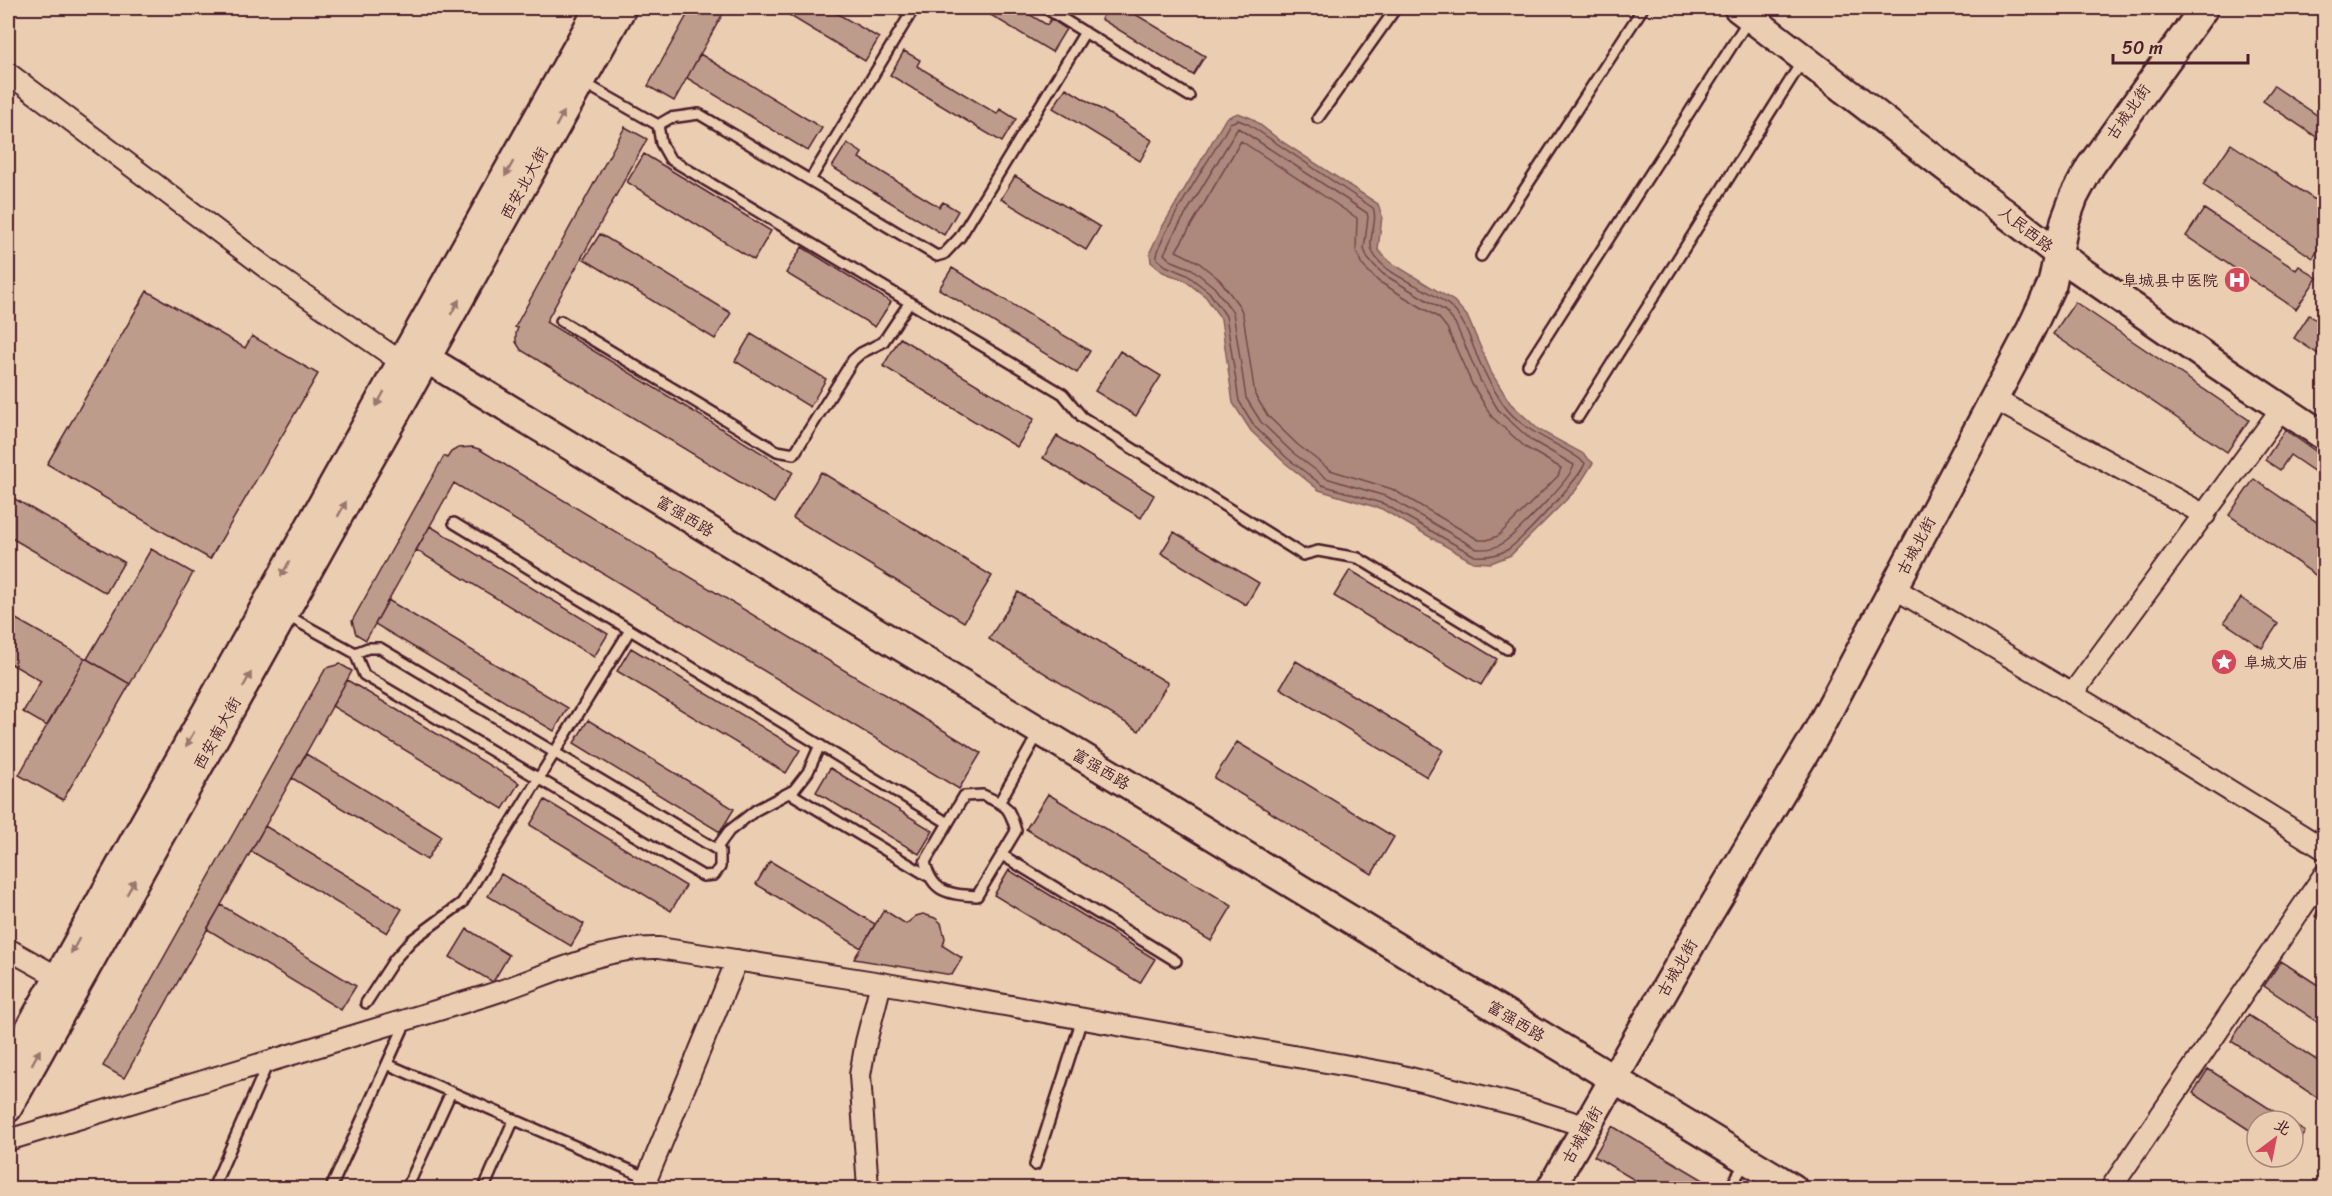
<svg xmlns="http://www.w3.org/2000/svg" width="2332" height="1196" font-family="Sriracha,'LXGW WenKai TC',sans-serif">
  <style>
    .water { fill: #ac897c; stroke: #855f5c; stroke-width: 1.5 }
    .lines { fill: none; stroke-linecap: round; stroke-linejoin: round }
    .shore { stroke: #71494b; stroke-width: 1.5 }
    .building { fill: #be9c8c; stroke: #4a1f2b; stroke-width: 1.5 }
    .lane-casing { stroke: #4a1f2b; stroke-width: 14 }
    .street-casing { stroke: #4a1f2b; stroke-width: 24 }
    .secondary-casing { stroke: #4a1f2b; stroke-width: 32 }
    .lane { stroke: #ebcdb1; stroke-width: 9 }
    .street { stroke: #ebcdb1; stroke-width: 20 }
    .secondary { stroke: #ebcdb1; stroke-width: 27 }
    .oneway { fill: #9a766e }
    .labels { text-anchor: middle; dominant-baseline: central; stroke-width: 5; stroke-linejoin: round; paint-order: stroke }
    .street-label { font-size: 16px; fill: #4a1f2b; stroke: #ebcdb1 }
    .poi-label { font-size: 16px; fill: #4a1f2b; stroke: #ebcdb1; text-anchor: end }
  </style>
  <rect width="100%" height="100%" fill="#ebcdb1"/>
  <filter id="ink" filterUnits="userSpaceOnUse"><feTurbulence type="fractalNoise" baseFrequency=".0167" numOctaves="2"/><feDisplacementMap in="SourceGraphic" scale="12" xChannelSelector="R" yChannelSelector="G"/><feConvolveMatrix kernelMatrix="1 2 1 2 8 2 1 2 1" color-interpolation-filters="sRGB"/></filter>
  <g filter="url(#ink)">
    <!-- water -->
    <path class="water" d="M1238,113L1251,118L1281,141L1378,204L1382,216L1378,250L1390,262L1454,301L1467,316L1492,374L1510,403L1539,430L1582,453L1593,463L1576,490L1511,555L1491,563L1473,562L1382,509L1319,490L1284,462L1251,431L1233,403L1221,319L1206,297L1184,280L1163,272L1151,262L1150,252L1161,229L1226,118Z"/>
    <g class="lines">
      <!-- shore -->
      <path class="shore" d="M1238,120L1248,124L1373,208C1379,222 1366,240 1373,253C1386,278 1432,288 1452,308C1465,321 1470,339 1477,356C1484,373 1493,389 1503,404C1525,435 1558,441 1585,463C1582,476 1520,542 1507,550C1496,556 1486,557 1475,556L1384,504L1322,485L1287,458L1255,427L1239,401L1226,316L1209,292L1187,275L1166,266L1157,259C1154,240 1218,148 1230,123Z
        M1238,128L1367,213L1368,217L1364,249L1368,259L1383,274L1445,311L1455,323L1480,380L1499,411L1531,440L1574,465C1572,478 1518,532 1504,542C1496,549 1487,549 1477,549L1388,497L1326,478L1292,452L1261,422L1246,398L1233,312L1214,287L1192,269L1170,260L1164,254L1173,235Z
        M1241,141L1357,218L1356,250L1362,265L1378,281L1439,318L1447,328L1472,384L1492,417L1525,447L1561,468L1558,476L1498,536L1487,540H1479L1392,489L1330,470L1298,445L1268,416L1255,395L1243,315L1240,307L1220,280L1198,262L1176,251Z"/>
    </g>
    <!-- building -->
    <path class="building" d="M691,8H726L674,101L648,86Z
      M777,8H828L879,38L865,61Z
      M979,8H1019L1047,25L1051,19L1066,29L1052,52Z
      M1108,8H1125L1205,56L1193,75L1101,19Z
      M904,51L920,60L917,66L997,114L1000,109L1016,119L1002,142L890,75Z
      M700,54L822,128L808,151L687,78Z
      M2274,86L2324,120V142L2263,101Z
      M1066,88L1152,140L1140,161L1053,108Z
      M625,127L647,139L546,322L793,472L774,503L521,350L516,342V333L518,328L515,327Z
      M847,143L862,153L859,158L939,207L943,202L958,211L944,235L832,167Z
      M2231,144L2324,206V240L2313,258L2203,185Z
      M644,154L771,231L754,260L627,182Z
      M1015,176L1100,227L1086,250L1001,199Z
      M2204,209L2296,270L2299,266L2317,278L2296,309L2186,236Z
      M600,234L731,313L715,339L584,259Z
      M802,247L891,302L875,327L786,273Z
      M952,268L1090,351L1077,373L939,289Z
      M147,291L245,348L252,336L318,374L210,559L47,464Z
      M2075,302L2249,420L2227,452L2053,334Z
      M2309,315L2324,325V344L2318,354L2294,338Z
      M751,334L826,379L810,407L735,361Z
      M900,338L1034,419L1017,447L883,366Z
      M1120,351L1161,376L1136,416L1095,391Z
      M2285,430L2324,457V478L2290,455L2280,470L2265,460Z
      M1057,436L1154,495L1141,518L1043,458Z
      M472,447L479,449L981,753L959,789L454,483L366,640L356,634L352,621L444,456L447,458L451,452L458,448Z
      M821,472L992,576L964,622L793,518Z
      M2254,479L2324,527V581L2229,515Z
      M8,495L124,562L106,593L8,536Z
      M430,526L608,634L594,657L416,550Z
      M1174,532L1259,583L1246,605L1161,553Z
      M151,549L193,573L130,684L87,659Z
      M1350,570L1497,659L1481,685L1334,596Z
      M1018,592L1168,683L1139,731L989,639Z
      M2241,598L2278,624L2262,648L2224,622Z
      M388,600L568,708L554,731L375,624Z
      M9,615L85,658L47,726L23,712L41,681L8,662V618Z
      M631,648L800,750L786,773L617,671Z
      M85,658L130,684L63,800L19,775Z
      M1296,661L1443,750L1427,777L1280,688Z
      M340,664L352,671L124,1078L103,1066L326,668Z
      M347,680L519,783L503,809L332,706Z
      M588,720L734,809L720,832L574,743Z
      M1237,742L1394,837L1372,874L1214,778Z
      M306,754L441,836L427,860L292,778Z
      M830,768L933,831L919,854L816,792Z
      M1048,794L1232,906L1211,941L1026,829Z
      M545,800L686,886L671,911L530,825Z
      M265,826L402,909L387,933L251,851Z
      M770,861L875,924L861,948L756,884Z
      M1009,870L1155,959L1140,983L994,895Z
      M501,874L584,924L571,946L488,896Z
      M2324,902V922L2315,916Z
      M221,905L356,986L341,1010L207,929Z
      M884,910L906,924L916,916L923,914L935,918L941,923L945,938L943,946L962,958L952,975L854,959Z
      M467,929L509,955L493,982L450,957Z
      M2281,961L2324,989V1026L2264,986Z
      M2248,1015L2324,1065V1102L2231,1041Z
      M2208,1069L2289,1121H2257V1135L2193,1093Z
      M2293,1124L2305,1132L2293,1150Z
      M1612,1126L1717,1188H1648L1594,1156Z"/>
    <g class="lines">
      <!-- lane casing -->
      <g class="lane-casing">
        <path id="lane" d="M1045,8L1189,96
          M1085,32L960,237L944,254L937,256L699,114L670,118L658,125L661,143L670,159L1063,394L1082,417L1303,555L1318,551L1358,558L1507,649
          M584,83L658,125
          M1318,118L1396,8
          M810,180L914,8
          M1481,256L1643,8
          M561,321L777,451L794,454L853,360L861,353L883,342L910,302
          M1528,365L1749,19
          M1578,417L1803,60
          M454,523L948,823
          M286,615L355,653
          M368,648H380L716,849L720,851V867L714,875L703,876L364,675L355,653Z
          M790,793L928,876
          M983,795C1007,806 1009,806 1016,831L977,896C948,894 932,893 925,862L964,796Z
          M999,803L1038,734
          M716,849L729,831L756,810L794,790L808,772L820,745
          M1002,855L1176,961
          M366,1003L394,960L412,940L462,903L630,630
          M387,1064L648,1178
          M1035,1165L1082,1019
          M213,1188L267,1065
          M331,1188L406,1022
          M407,1188L451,1092
          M484,1188L514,1119
          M1730,1188L1745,1163"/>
      </g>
      <!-- street casing -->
      <g class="street-casing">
        <path id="street" d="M8,73L277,276L401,362
          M1994,399L2205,515
          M1894,588L2106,714L2324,849
          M2072,694L2282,408
          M8,949L58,977
          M8,1140C167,1093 326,1045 485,996C541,979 600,946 659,948L881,983L1394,1074L1525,1107L1587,1127
          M643,1188L737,960
          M868,1188L860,1075L866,1042L881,983
          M2111,1188L2324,875"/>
      </g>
      <!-- secondary casing -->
      <g class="secondary-casing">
        <path id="secondary" d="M1738,8L2078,269L2216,364L2324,436
          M409,348L1793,1188
          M8,1067L599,8
          M8,1108L622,8
          M1551,1188L1698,932L1815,736L2031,329L2052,284L2065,221L2074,197L2090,167L2204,8"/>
      </g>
      <!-- lane -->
      <use href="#lane" class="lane"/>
      <!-- street -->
      <use href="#street" class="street"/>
      <!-- secondary -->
      <use href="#secondary" class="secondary"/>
    </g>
    <!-- one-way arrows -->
    <defs><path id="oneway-solid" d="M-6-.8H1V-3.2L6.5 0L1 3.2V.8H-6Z" transform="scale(1.5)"/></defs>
    <g class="oneway">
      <use href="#oneway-solid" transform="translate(560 119) rotate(-61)"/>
      <use href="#oneway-solid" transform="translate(509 169) rotate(119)"/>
      <use href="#oneway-solid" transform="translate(455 307) rotate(-61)"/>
      <use href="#oneway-solid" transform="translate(380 399) rotate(119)"/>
      <use href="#oneway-solid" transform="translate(342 509) rotate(-61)"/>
      <use href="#oneway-solid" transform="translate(285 569) rotate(119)"/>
      <use href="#oneway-solid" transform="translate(247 680) rotate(-61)"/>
      <use href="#oneway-solid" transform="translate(190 739) rotate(119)"/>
      <use href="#oneway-solid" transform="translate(131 887) rotate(-61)"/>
      <use href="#oneway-solid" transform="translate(75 946) rotate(119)"/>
      <use href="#oneway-solid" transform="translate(36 1057) rotate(-61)"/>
    </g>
  </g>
  <!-- icons -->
  <defs>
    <g id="hospital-disc" transform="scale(1.35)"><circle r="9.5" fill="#d1495b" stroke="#ebcdb1"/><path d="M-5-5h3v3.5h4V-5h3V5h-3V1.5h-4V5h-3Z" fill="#fff"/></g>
    <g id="sight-disc" transform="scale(1.35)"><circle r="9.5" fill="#d1495b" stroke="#ebcdb1"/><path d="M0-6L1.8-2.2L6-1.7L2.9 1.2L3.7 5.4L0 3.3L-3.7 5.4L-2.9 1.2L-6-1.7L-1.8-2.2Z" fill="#fff"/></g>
  </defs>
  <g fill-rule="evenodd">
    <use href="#hospital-disc" x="2237" y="280"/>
    <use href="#sight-disc" x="2224" y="662"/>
  </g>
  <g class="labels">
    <!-- street labels -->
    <g class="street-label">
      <text transform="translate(2128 112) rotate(-55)">古城北街</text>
      <text transform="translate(524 183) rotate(-61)">西安北大街</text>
      <text transform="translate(2026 229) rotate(38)">人民西路</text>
      <text transform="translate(685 516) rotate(31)">富强西路</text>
      <text transform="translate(1916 546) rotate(-62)">古城北街</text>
      <text transform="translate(217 733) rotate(-61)">西安南大街</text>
      <text transform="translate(1101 769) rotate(31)">富强西路</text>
      <text transform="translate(1677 968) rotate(-60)">古城北街</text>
      <text transform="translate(1516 1021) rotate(31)">富强西路</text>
      <text transform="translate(1582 1135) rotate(-60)">古城南街</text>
    </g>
    <!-- poi labels -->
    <g class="poi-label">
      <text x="2218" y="280">阜城县中医院</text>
      <text x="2244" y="662" text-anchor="start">阜城文庙</text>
    </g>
  </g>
  <!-- margin -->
  <rect width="2332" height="1196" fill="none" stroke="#ebcdb1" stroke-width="30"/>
  <rect x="15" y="15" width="2302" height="1166" fill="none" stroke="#4a1f2b" stroke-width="2" filter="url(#ink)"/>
  <!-- north arrow -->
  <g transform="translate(2275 1139) rotate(32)"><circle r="28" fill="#ebcdb1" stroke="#ab877b" stroke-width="1.5"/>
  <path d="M0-4.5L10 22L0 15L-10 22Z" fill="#d1495b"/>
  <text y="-9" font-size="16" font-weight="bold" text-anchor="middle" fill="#4a1f2b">北</text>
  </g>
  <!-- scale -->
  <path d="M2113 54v9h135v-9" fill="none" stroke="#4a1f2b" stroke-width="3"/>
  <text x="2122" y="54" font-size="18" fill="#4a1f2b" stroke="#ebcdb1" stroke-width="4.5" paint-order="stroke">50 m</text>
</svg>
